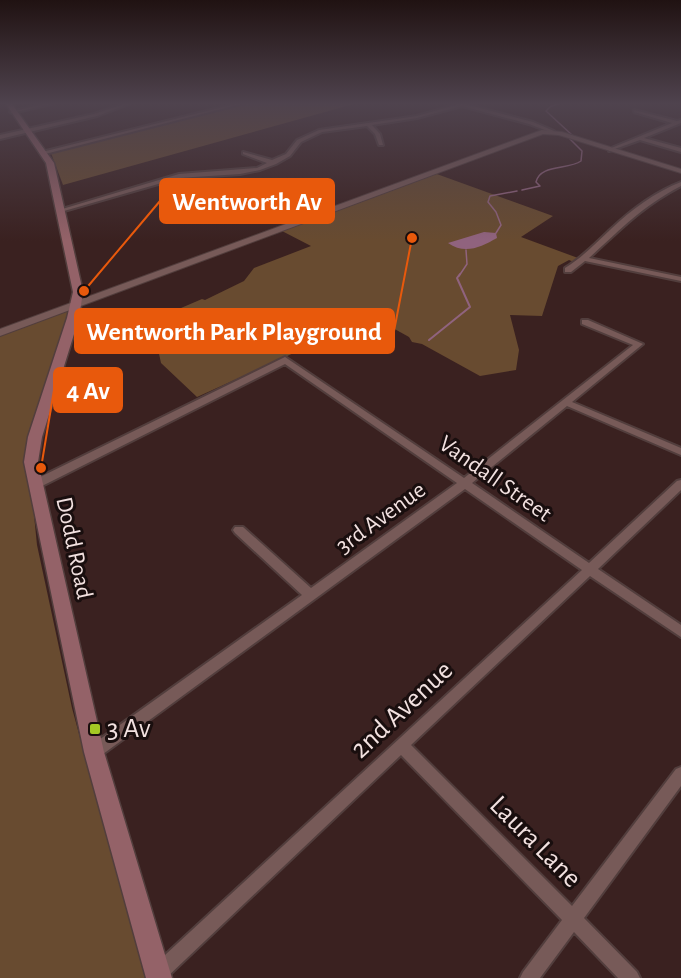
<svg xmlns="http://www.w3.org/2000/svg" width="681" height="978" font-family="'Alegreya Sans',sans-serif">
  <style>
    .green { fill: #684b30 }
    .water { fill: #90637e }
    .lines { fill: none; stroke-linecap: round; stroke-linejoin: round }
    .stream-far1 { stroke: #90637e; stroke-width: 1.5 }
    .stream { stroke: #90637e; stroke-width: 2 }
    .minor-casing { stroke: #523e3d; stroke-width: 4 }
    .tertiary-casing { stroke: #523e3d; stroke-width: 2 }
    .secondary-casing { stroke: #523e3d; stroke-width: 3 }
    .minor { fill: #775a58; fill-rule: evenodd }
    .tertiary { fill: #775a58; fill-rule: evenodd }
    .secondary { fill: #946268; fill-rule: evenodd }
    .poi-dot { fill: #a4c824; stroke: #190e0e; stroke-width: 2 }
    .labels { text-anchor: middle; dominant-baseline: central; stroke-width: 6; stroke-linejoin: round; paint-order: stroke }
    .street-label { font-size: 24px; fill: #f2e1e0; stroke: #190e0e }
    .near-street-label { font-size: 28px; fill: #f2e1e0; stroke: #190e0e }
    .near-poi-label { font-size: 28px; fill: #f2e1e0; stroke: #190e0e; text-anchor: start }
    .leader { fill: none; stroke: #e8590c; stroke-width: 2 }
    .callout-dot { fill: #e8590c; stroke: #190e0e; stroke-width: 2 }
    .callout { fill: #e8590c; stroke: #e8590c; stroke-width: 2 }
    .callout-label { font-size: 26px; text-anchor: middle; font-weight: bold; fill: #fff }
  </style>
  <rect width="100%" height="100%" fill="#3a2120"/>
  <!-- green -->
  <path class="green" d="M243,104H354L63,185L51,153Z
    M434,173L553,216L521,237L578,258L574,262L569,260L558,266L542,316L510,315L519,350L516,370L480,376L422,344L412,342L409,337L373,317L197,397L161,363L155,335L167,314L202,299L205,300L244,281L254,268L311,246L280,230Z
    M70,309L27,444L37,545L72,708L145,978H0V335Z"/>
  <!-- water -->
  <path class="water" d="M484,232L496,233L497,238C481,247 465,255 448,243Z"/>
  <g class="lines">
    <!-- stream-far1 -->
    <path class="stream-far1" d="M559,104L551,106L546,111L572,135
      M522,190L540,186L536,182C540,164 568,170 581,161L582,151L570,139
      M496,233L501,225L496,212L488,202L490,196L517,191
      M459,276L467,264L466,250"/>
    <!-- stream -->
    <path class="stream" d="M429,340L470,307L457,278L460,274"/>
    <!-- minor casing -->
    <g class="minor-casing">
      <path id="minor" d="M44,104H51L12,113L10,112Z
        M124,104H129L97,116L0,139V135L94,114Z
        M235,104H241L45,154L42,152Z
        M459,104H465L533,122L554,131L550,132L529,124L462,106L417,118L372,125L380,134L383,145H379L375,134L367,126L322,132L301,142L290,156L276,164L260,170L240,174L179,178L64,211L59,210L179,174L257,168L267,163L243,154V152L272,160L286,154L297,140L319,130L417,116Z
        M634,110L677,121L681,120V123L644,138L681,148V152L640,140L609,151V149L672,123L634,112Z
        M681,182V186C641,207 621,229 589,258L681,277V281L585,261L571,272H565V268C583,257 596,243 611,229C631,210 655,192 681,182Z
        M582,320H588L643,344L572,402L681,448V455L567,406L472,483L589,563L677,481L681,480V490L598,569L681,625V637L590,576L411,745L572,906L676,769L681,767V786L584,918L637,972L640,978H618L574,932L540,978H520L523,972L562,920L401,755L166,978H151L149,973L152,967L582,570L465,489L99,757L94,759L89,757L87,752L89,747L302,595L235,533L233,530L235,527H243L311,588L457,483L285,364L40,487H32L31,484L32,481L285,357L464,478L633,345L582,324Z"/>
    </g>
    <!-- tertiary casing -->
    <g class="tertiary-casing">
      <path id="tertiary" d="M542,130L562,132L681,169V173L559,135L543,134L0,336V329Z"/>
    </g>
    <!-- secondary casing -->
    <g class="secondary-casing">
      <path id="secondary" d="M6,104H12L54,163L83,292L79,318L42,437L38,462L104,752L172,978H146L84,752L24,462L28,437L67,318L73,292L46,163Z"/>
    </g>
    <!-- minor -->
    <use href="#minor" class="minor"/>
    <!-- tertiary -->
    <use href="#tertiary" class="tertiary"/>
    <!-- secondary -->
    <use href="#secondary" class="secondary"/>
  </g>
  <!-- sky -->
  <linearGradient id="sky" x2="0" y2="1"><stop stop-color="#201212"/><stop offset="0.43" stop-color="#4f434e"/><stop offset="1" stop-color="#4f434e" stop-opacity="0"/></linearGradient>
  <rect width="681" height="241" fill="url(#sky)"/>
  <!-- markers -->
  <rect class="poi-dot" x="89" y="723" width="12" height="12" rx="3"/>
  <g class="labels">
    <!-- street labels -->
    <g class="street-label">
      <text transform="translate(495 479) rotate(35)">Vandall Street</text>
      <text transform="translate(381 518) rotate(-36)">3rd Avenue</text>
      <text transform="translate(74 548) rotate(78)">Dodd Road</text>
    </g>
    <!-- near-street labels -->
    <g class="near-street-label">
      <text transform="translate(402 710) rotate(-43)">2nd Avenue</text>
      <text transform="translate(535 842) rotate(45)">Laura Lane</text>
    </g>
    <!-- near-poi labels -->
    <g class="near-poi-label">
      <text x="107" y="729">3 Av</text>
    </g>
  </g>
  <!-- callouts -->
  <path class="leader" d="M84 291L160 201M412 238L394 331M41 468L54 390"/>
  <g class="callout-dot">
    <circle cx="84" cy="291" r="6"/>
    <circle cx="412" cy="238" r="6"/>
    <circle cx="41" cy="468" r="6"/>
  </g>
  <g class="callout">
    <rect x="160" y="179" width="174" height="44" rx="6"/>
    <rect x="75" y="309" width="319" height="44" rx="6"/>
    <rect x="54" y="368" width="68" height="44" rx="6"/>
  </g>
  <g class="callout-label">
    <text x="247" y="210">Wentworth Av</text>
    <text x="234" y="340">Wentworth Park Playground</text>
    <text x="88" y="399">4 Av</text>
  </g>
</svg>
